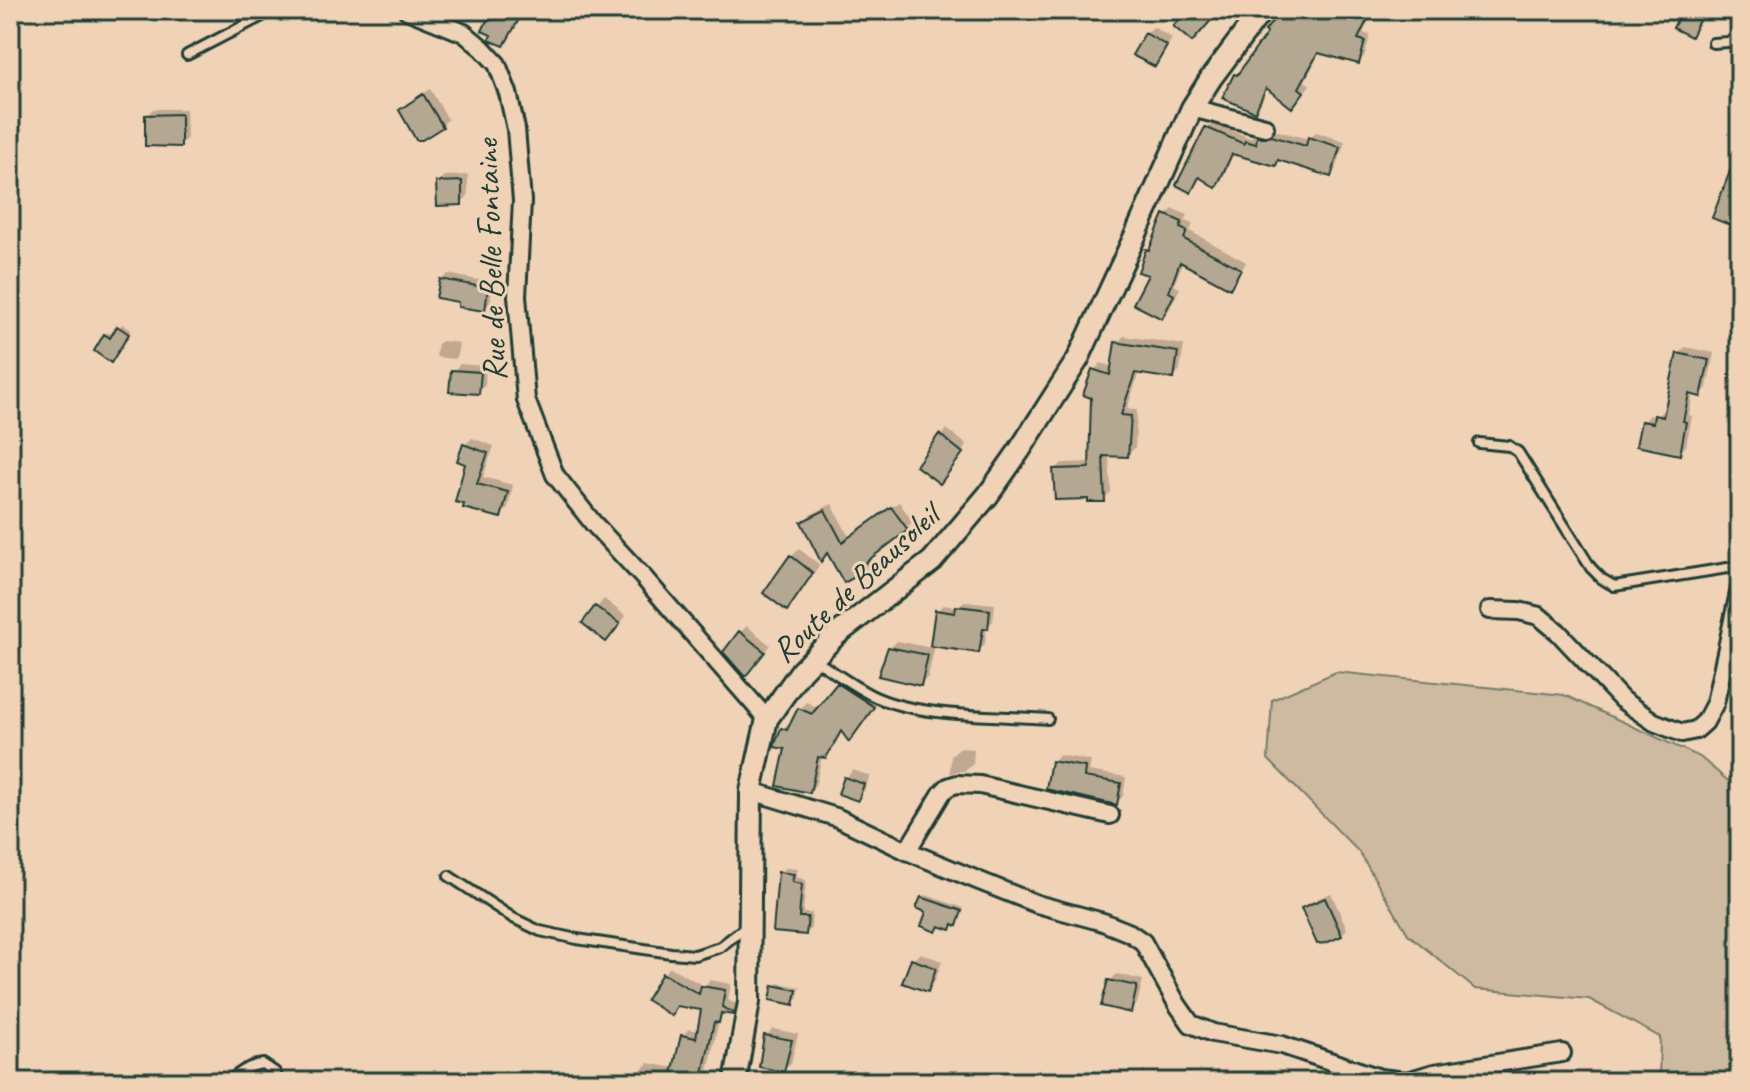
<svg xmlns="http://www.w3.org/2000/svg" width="1750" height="1092" font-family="Caveat,sans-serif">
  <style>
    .green { fill: #cebaa1; stroke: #767c6a; stroke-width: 2 }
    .shadow { fill: #0003 }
    .building { fill: #b5a892; stroke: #1f3d34; stroke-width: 2 }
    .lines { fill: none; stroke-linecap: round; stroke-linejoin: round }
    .service-casing { stroke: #1f3d34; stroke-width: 14 }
    .minor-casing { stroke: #1f3d34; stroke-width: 22 }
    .tertiary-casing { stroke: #1f3d34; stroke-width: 26 }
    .service { stroke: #f0d2b6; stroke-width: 8 }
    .minor { stroke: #f0d2b6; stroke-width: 16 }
    .tertiary { stroke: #f0d2b6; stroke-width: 20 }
    .labels { text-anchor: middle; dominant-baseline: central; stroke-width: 6; stroke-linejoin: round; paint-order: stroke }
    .street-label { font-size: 34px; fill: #1f3d34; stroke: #f0d2b6 }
  </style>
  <rect width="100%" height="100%" fill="#f0d2b6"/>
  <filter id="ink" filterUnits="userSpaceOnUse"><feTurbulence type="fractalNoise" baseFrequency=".0125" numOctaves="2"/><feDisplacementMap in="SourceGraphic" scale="16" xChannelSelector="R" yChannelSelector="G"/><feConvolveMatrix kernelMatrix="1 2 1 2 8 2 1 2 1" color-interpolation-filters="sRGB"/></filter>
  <g filter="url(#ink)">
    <!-- green -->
    <path class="green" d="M1336,672L1564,695L1700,757L1740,791V1082H1659L1660,1037L1589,999L1475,989L1408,934L1359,852L1268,759L1272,700Z"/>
    <!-- shadow -->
    <path class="shadow" d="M494,10H515L523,14L510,37L504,44Z
      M1294,10H1374L1363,33L1370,35L1365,55L1359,62L1320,52L1305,81L1310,85L1292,106L1268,87L1261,103L1254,110L1236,75Z
      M1684,10H1706L1697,28L1691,35Z
      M1153,27L1172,38L1161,58L1154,65L1146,34Z
      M430,89L448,119L442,126L401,110Z
      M153,109H186L187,138L180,145L147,115Z
      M1213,122L1250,138L1253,136L1259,137L1265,131L1270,132L1278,131L1309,139L1316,132L1345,141L1336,169L1330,175L1280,159L1276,164L1234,152L1222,180L1216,186L1201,176L1197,184L1191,190L1207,129Z
      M468,175V196L461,203L438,183L445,176Z
      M1173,209L1188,215L1185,221L1193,224L1190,231L1246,262L1236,280L1230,287L1183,262L1174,285L1180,288L1169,310L1162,316L1150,274L1148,250L1154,244L1166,215Z
      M448,274L493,283L490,303L484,309L461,301L442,280Z
      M122,324L131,330L114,357L105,336L108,332L114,336Z
      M1124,336L1184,345L1180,370L1173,377L1139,372L1127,409L1137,410L1135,448L1127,455L1109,454L1111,492L1104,500L1055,470L1062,463L1091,462L1094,370L1101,363L1113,367L1117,343Z
      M442,341L459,343L457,356L454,359L436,357L438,344Z
      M1685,347L1714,353L1707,388L1700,395L1693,393L1689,415L1692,416L1686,446L1679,453L1643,422L1649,415L1656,417L1663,410H1667L1679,354Z
      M460,364L486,366L485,385L478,392L453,371Z
      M947,429L967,445L940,482L919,466Z
      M472,438L494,446L483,477L513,485L508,508L501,515L466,507L467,462L465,445Z
      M899,502L913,522L868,558L871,563L864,569L803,522L810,515L832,504L849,537Z
      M799,549L820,565L794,601L787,608L791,557Z
      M604,599L626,616L614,632L585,622Z
      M964,601L995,604L993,621L987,627L985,644L979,651L935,645L928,677L921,684L890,648L897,641L932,648L937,611L943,605L958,607Z
      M747,626L770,645L752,668L740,633Z
      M845,678L879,700L855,733L843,730L832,750L825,756H822L816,784L810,791L787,748L783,729L789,722L792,724L800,709L806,702L819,708Z
      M959,748L974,749L973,764L965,771L950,773L951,756Z
      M1060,755L1091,761L1089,771L1126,777L1123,796L1117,802L1053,762Z
      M853,770L870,776L864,791L857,799L841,793L846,778Z
      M785,868L798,869L796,877L806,880L803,913H812L811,928L806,933L780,873Z
      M1331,893L1347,929L1341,935L1304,908L1310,902Z
      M926,895L964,908L959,920L956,923L954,922L950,928L940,924L936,930L922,898Z
      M920,953L942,961L934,983L927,990L913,960Z
      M670,967L704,986L710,980L731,984L728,1000L740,1006L733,1013L726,1012L719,1020L706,1082H639L641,1070L648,1063L675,1068L682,1036L689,1029L700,1031L703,1008L679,1005L671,1013L663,974Z
      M1117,974L1143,980L1137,1004L1130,1011L1110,981Z
      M779,983L800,987L797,1000L794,1003L775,986Z
      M773,1029L798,1034L791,1063L784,1070L766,1036Z
      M1334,1079L1370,1080V1082H1330Z"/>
    <!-- building -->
    <path class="building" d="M492,10H497L518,21L504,46L489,40L491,35L482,31Z
      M1187,10H1220L1192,42L1173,26Z
      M1281,10H1360L1370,14L1358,39L1365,41L1359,64L1318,53L1299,88L1304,92L1292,108L1266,88L1255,112L1222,98L1234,74L1237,75L1267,33L1265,31Z
      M1682,10H1689L1701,16L1691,37L1673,28Z
      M1145,33L1167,46L1155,67L1132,55Z
      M423,94L443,127L422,140H416L399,110Z
      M181,114V147L145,146V115Z
      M1205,127L1244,144L1245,141L1256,144L1257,136L1263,138L1271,136L1306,146L1308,137L1340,147L1331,177L1278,160L1276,166L1232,154L1216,188L1199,177L1191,193L1176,185Z
      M1739,148L1740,149V229L1712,218Z
      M462,181V205L437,206L436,182Z
      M1164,214L1182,222L1180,228L1187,231L1184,239L1241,269L1230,289L1180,262L1169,292L1174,295L1162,319L1133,304L1148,275L1138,272L1146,249L1149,250Z
      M440,279L488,288L485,311L458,307V302L436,298Z
      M117,326L129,334L111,363L94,351L104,334L110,338Z
      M1115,342L1178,352L1174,379L1135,373L1121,415L1131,416L1128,457L1103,456L1105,502H1088V499L1055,500L1053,469L1089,468L1091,398L1083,395L1092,369L1110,375Z
      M1677,353L1709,360L1701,397L1689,394L1683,421L1686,422L1680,455L1636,446L1641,421L1653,423L1654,415L1663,417Z
      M451,370L481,372L479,394L449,392Z
      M939,434L963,453L940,484L916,466Z
      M463,444L488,453L477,484L508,492L501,518L463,508L464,504L455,502L465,464L457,461Z
      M891,507L908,530L862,565L866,571L844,583L827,553L821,562L801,522L825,510L842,542Z
      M790,555L813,573L787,611L763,593Z
      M595,606L620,624L606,642L582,623Z
      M956,606L990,610L988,629H983L979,653L930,646L935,610L955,613Z
      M739,631L765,652L745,677L723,652Z
      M888,647L928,655L921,686L878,676Z
      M837,683L874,707L849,742L841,731L826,758L818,757L810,793L777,786L785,749L774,747L781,728L787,730L798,708L812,714Z
      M1051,761L1085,767L1084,777L1121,783L1117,805L1046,789Z
      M844,777L864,784L858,801L838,794Z
      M778,872L794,874L792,882L802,884L799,917H808L806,935L773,932Z
      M921,897L962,911L957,926L953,924L951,930L939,926L936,932L921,926L926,912L916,908Z
      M1325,898L1342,936L1326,943L1317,944L1301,908Z
      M911,959L936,968L928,992L902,983Z
      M662,973L699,994L701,986L725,990L722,1007L734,1013V1015L721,1013L719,1023L714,1022L701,1082H670L681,1035L696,1038L701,1010L677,1006L672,1016L646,1000Z
      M1108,980L1137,986L1131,1013L1101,1006Z
      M773,985L797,990L794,1005L770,1000Z
      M764,1035L792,1040L784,1072L759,1067Z"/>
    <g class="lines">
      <!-- service casing -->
      <g class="service-casing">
        <path id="service" d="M1713,43L1728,42L1740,35
          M187,55L274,10
          M1479,443L1509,446L1518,452L1591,568L1602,579L1614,586L1740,566
          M813,659C833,671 851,685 871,695C917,718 997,715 1048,719
          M449,876L513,918L540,931L577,939L671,953L695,955L720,947L747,926
          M229,1082C239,1072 249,1065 263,1064L275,1072L279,1082"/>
      </g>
      <!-- minor casing -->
      <g class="minor-casing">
        <path id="minor" d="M407,10L464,33L482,48L497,64L508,93L516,129L522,201L517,296L526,400L555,475L593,523L644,578L767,719
          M1192,108L1265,127
          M1490,610L1519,611L1539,616L1558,632L1622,700L1654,722L1682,733L1696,730L1705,722L1715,703L1740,588
          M751,791L836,817L907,851L977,880L1037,904L1103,922L1130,933L1143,942L1177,1004L1191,1024L1213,1033L1282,1045L1380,1078L1407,1081L1434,1073L1562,1053
          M907,851L942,793L948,787L957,784L980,785L1110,815"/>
      </g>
      <!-- tertiary casing -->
      <g class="tertiary-casing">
        <path id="tertiary" d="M735,1082L749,1002L751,791L767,719L801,671L836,635L932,561L988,495L1019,451L1078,359L1135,236L1192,108L1211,78L1262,10"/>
      </g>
      <!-- service -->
      <use href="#service" class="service"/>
      <!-- minor -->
      <use href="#minor" class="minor"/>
      <!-- tertiary -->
      <use href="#tertiary" class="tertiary"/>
    </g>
  </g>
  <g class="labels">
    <!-- street labels -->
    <g class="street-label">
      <text transform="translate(490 260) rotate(-92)">Rue de Belle Fontaine</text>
      <text transform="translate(855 583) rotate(-43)">Route de Beausoleil</text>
    </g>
  </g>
  <!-- margin -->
  <rect width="1750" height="1092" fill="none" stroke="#f0d2b6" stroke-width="40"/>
  <rect x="20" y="20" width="1710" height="1052" fill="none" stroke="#1f3d34" stroke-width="3" filter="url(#ink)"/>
</svg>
